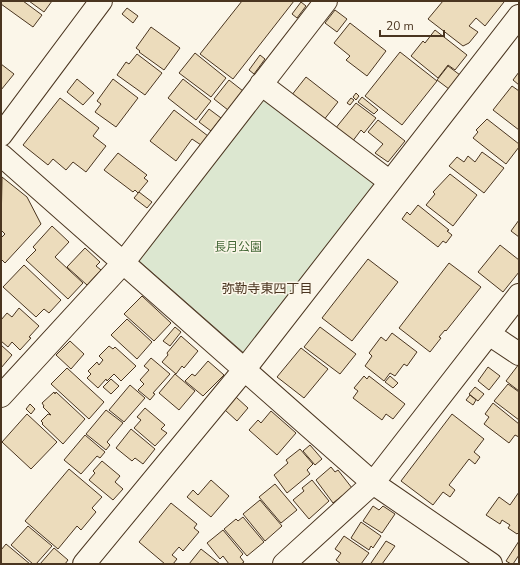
<svg xmlns="http://www.w3.org/2000/svg" width="520" height="565" font-family="'Nunito Sans','Noto Sans JP',sans-serif">
  <style>
    .green { fill: #dce7d0; stroke: #887966 }
    .building { fill: #ecdcbc; stroke: #4a3520 }
    .lines { fill: none; stroke-linecap: round; stroke-linejoin: round }
    .minor-casing { stroke: #4a3520; stroke-width: 24 }
    .minor { stroke: #fbf6e9; stroke-width: 22 }
    .labels { text-anchor: middle; dominant-baseline: central; stroke-width: 3; stroke-linejoin: round; paint-order: stroke }
    .park-label { font-size: 12px; fill: #436837; stroke: #fbf6e9 }
    .neighbourhood-label { font-size: 13px; fill: #4a3520; stroke: #fbf6e9 }
  </style>
  <rect width="100%" height="100%" fill="#fbf6e9"/>
  <!-- green -->
  <path class="green" d="M261,100H271L373,176L374,185L245,354L138,260Z"/>
  <!-- building -->
  <path class="building" d="M1,1H23L42,15L33,27L1,4Z
    M29,1H52L44,12Z
    M242,1H294L233,79L200,54Z
    M443,1H504V2L485,26L476,18L469,26L478,32L469,43L463,46L428,19Z
    M301,2L306,6L297,18L292,14Z
    M127,8L138,16L133,23L122,14Z
    M335,10L347,19L337,32L325,23Z
    M350,23L386,51L367,76L346,60L350,56L334,43Z
    M151,27L180,48L164,70L139,52L140,51L136,48Z
    M435,30L467,55L455,70L448,65L438,78L411,56L423,41L425,43Z
    M400,52L437,81L402,125L365,96Z
    M195,53L226,78L211,97L179,73Z
    M137,54L162,73L145,95L117,75L126,62L129,64Z
    M260,55L265,59L254,74L249,70Z
    M1,64L14,74L1,90Z
    M448,66L460,75L449,89L437,80Z
    M519,72V85L513,80Z
    M306,77L338,102L323,121L291,96Z
    M77,79L94,93L83,105L67,92Z
    M113,79L138,98L116,127L95,112L101,104L97,101Z
    M183,79L211,101L196,120L168,98Z
    M229,80L243,91L228,110L214,99Z
    M512,86L519,91V130L493,110Z
    M356,93L359,96L356,100L353,97Z
    M362,97L378,110L374,114L358,102Z
    M60,98L99,128L93,136L106,146L86,172L73,162L66,170L53,159L48,165L23,145Z
    M351,98L354,100L350,105L347,103Z
    M356,103L376,118L364,133L361,130L352,142L335,129Z
    M209,109L221,118L211,131L199,122Z
    M174,110L208,136L201,145L192,139L176,161L150,141Z
    M487,119L519,144V147L506,164L473,138L478,132L476,130Z
    M378,120L405,141L388,162L375,153L383,144L368,132Z
    M482,152L504,168L484,193L449,166L457,157L464,162L468,156L475,162Z
    M118,153L147,175L144,178L148,181L138,193L135,190L133,192L104,170Z
    M450,174L477,195L453,226L426,205L435,194L433,192Z
    M2,177L27,197L41,224L5,263L1,259V238L5,234L1,230Z
    M139,192L152,202L147,208L134,198Z
    M418,205L449,230L447,231L452,235L446,243L443,241L438,247L402,219L407,212L410,215Z
    M519,220V237L511,231Z
    M52,226L69,242L55,257L83,283L68,299L26,260L36,250L33,247Z
    M500,245L519,260V272L503,292L478,272Z
    M85,248L100,262L96,266L101,270L87,285L67,267Z
    M368,259L398,282L352,341L322,318Z
    M449,263L481,287L446,331L445,330L439,337L441,338L430,352L399,328Z
    M24,265L61,300L49,313L44,309L36,317L3,287Z
    M142,296L171,323L154,341L124,314Z
    M19,308L39,326L29,337L31,338L20,350L12,342L8,347L1,341V320L7,313L12,317Z
    M127,319L152,342L137,359L111,335Z
    M175,327L181,332L170,346L163,341Z
    M320,327L356,354L340,374L304,347Z
    M392,333L417,352L407,366L404,364L395,376L390,373L384,381L365,366L372,356L369,353L381,337L386,341Z
    M181,336L198,351L184,368L182,366L176,374L162,362L168,355L167,353Z
    M70,341L84,354L71,369L56,355Z
    M1,345L12,355L1,368Z
    M109,346L113,349L115,347L136,366L121,381L114,374L107,381L106,379L98,388L87,378L91,374L88,371L97,362L99,365L103,360L99,356Z
    M301,348L328,369L304,398L277,377Z
    M151,358L170,374L153,393L155,394L150,400L138,390L144,384L140,380L149,370L144,366Z
    M208,361L224,375L203,396L185,381L192,374L195,376Z
    M519,364V391L506,381Z
    M488,367L500,376L489,390L478,381Z
    M67,368L104,402L89,419L51,384Z
    M175,374L195,391L179,410L159,393Z
    M364,376L367,379L369,376L405,404L393,419L386,414L382,420L353,398L358,391L354,388Z
    M390,376L398,383L393,388L385,382Z
    M111,379L119,386L111,394L103,387Z
    M508,384L519,392V420L494,401Z
    M130,385L145,398L124,422L109,410Z
    M475,387L484,394L478,401L469,394Z
    M54,392L55,394L56,392L85,419L63,444L42,424L43,423L41,421L48,414L51,415L43,407L44,406L42,403Z
    M470,395L476,400L473,405L466,400Z
    M236,397L248,408L237,421L225,410Z
    M493,403L519,424V437L515,435L509,443L484,424L489,417L485,414Z
    M30,404L35,409L31,414L26,409Z
    M145,408L165,425L161,429L167,433L155,446L134,428L141,420L137,417Z
    M106,410L123,423L107,442L110,445L106,450L86,434Z
    M271,411L296,433L277,455L249,430L258,420L261,423Z
    M27,414L57,442L31,469L2,442Z
    M452,414L484,439L474,452L480,457L475,464L469,459L449,485L455,490L450,497L443,492L433,505L401,481Z
    M131,429L155,449L143,464L135,458L132,461L116,448Z
    M85,435L105,452L100,458L97,456L81,474L64,460Z
    M310,445L322,459L315,465L303,451Z
    M300,449L313,464L307,470L310,474L287,493L274,475L288,463L286,460Z
    M102,461L120,476L115,482L123,489L113,500L89,480L95,473L93,471Z
    M331,467L335,472L338,470L352,488L333,503L316,480Z
    M69,469L102,497L92,508L96,512L81,530L77,526L58,549L25,521Z
    M211,480L229,496L211,517L187,497L193,490L198,495Z
    M312,480L329,501L309,519L293,500L304,491L302,488Z
    M275,484L297,510L281,523L259,497Z
    M519,492V532L517,534L508,528L510,525L502,520L500,524L486,515L499,497L510,505Z
    M260,500L282,526L265,541L243,514Z
    M171,503L197,524L194,528L199,532L183,551L179,547L172,555L177,559L173,564H165L139,542Z
    M373,506L379,510L383,506L395,514L382,533L363,521Z
    M243,517L264,542L247,556L224,529L236,519L238,521Z
    M361,522L381,536L373,548L371,546L369,550L351,538Z
    M28,526L52,546L36,564H33L11,545Z
    M223,530L243,554L240,557L244,562L241,564H229L223,556L220,559L207,543Z
    M344,536L369,553L361,564H341L336,560L341,553L335,549Z
    M386,541L395,546L382,564H373L371,563Z
    M519,541V555L513,564H511L506,561Z
    M6,544L30,564H1V550Z
    M54,548L68,560L65,564H40Z
    M201,549L220,564H189Z"/>
  <g class="lines">
    <!-- minor casing -->
    <g class="minor-casing">
      <path id="minor" d="M261,84L390,182
        M1,135L101,1
        M1,155L373,483L491,564
        M489,334L519,354
        M1,396L123,263L326,1
        M84,564L244,370L519,16
        M284,564L373,483L519,295"/>
    </g>
    <!-- minor -->
    <use href="#minor" class="minor"/>
  </g>
  <g class="labels">
    <!-- park labels -->
    <g class="park-label">
      <text x="238" y="247">長月公園</text>
    </g>
    <!-- neighbourhood labels -->
    <g class="neighbourhood-label">
      <text x="267" y="289">弥勒寺東四丁目</text>
    </g>
  </g>
  <!-- border -->
  <rect width="520" height="565" fill="none" stroke="#4a3520" stroke-width="4"/>
  <!-- scale -->
  <path d="M380 30v6h64v-6" fill="none" stroke="#4a3520" stroke-width="2"/>
  <text x="386" y="30" font-size="12" fill="#4a3520" stroke="#fbf6e9" stroke-width="3" paint-order="stroke">20 m</text>
</svg>
